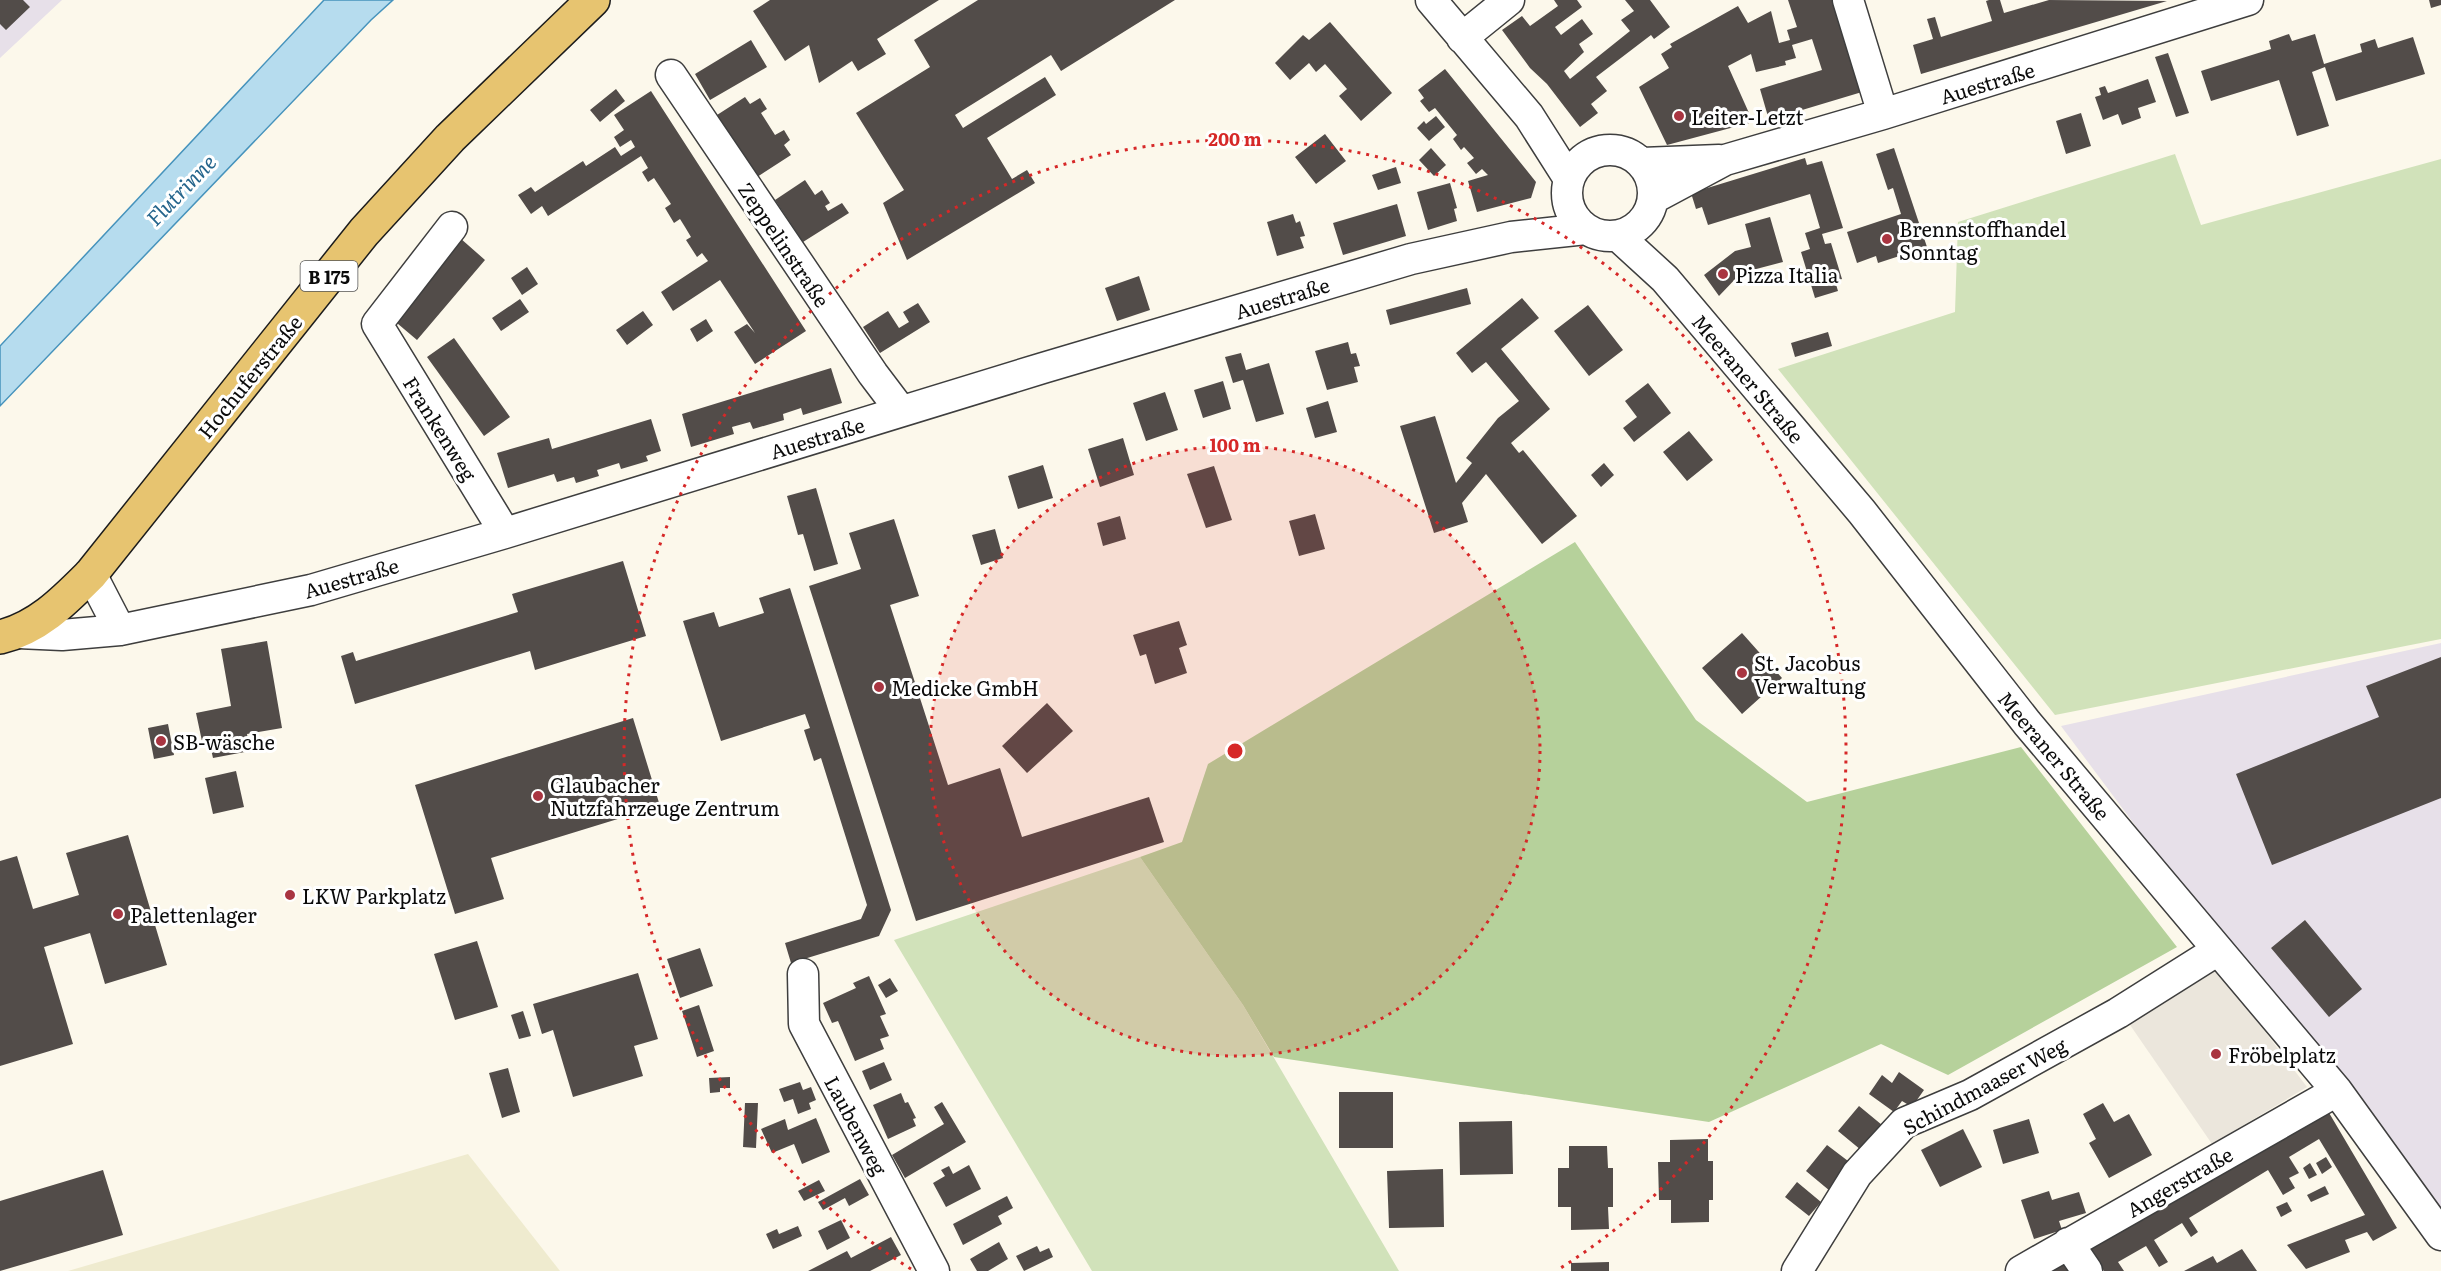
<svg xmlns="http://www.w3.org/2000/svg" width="2441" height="1271" font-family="Literata,serif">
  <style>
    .industrial { fill: #e7e0e9 }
    .farmland { fill: #efebcf }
    .green { fill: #d1e2ba }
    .forest { fill: #b6d19b }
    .plaza { fill: #ebe6dc }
    .water { fill: #b6dcee; stroke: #4693bc; stroke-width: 1.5 }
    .building { fill: #524c49 }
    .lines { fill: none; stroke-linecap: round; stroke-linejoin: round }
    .minor-casing { stroke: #3e3e3e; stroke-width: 33 }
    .major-casing { stroke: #1c1c1c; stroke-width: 36 }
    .minor { stroke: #fff; stroke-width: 30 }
    .major { stroke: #e7c470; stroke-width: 33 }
    .ring { fill: none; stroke: #d62828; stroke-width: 3; stroke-dasharray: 3 6 }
    .poi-dot { fill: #a93541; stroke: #fff; stroke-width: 2 }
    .labels { text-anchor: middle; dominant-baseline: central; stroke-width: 6; stroke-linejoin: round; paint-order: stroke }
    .shield { fill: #fff; stroke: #545454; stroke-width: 1.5 }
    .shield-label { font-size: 18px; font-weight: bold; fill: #0b0b0b }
    .street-label { font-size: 20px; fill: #0b0b0b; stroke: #fff }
    .poi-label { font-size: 20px; fill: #0b0b0b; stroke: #fff; text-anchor: start }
    .water-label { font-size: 21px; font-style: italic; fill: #25658c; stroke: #fff }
    .centre { fill: #d62828; stroke: #fff; stroke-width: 3 }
    .ring-label { font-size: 18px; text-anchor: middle; font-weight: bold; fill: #d62828; stroke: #fff; stroke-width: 6; stroke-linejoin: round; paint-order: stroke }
  </style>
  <rect width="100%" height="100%" fill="#fcf8eb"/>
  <!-- industrial -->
  <path class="industrial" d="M0,0H62L0,58Z
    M2441,643V1235L2061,726Z"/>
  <!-- farmland -->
  <path class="farmland" d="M468,1154L560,1271H68Z"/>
  <!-- green -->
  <path class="green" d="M2175,154L2201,225L2441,159V639L2055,715L1778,369L1955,312L1958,222Z
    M1140,857L1243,1005L1399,1271H1092L894,940Z"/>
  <!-- forest -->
  <path class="forest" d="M1575,542L1696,720L1807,802L2021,747L2177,947L1948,1075L1881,1044L1709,1122L1274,1057L1243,1005L1140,857L1182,842L1208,764Z"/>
  <!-- plaza -->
  <path class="plaza" d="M2216,967L2307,1087L2212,1144L2128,1022Z"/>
  <!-- water -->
  <path class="water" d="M324,0H393L371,20L0,406V346Z"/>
  <!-- building -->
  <path class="building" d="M0,0H23L30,7L6,30L0,24Z
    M770,0H939L877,39L886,54L858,71L852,61L819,83L809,45L785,61L753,11Z
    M978,0H1175L1061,71L1051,55L955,115L963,128L1045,77L1056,95L987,138L1012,179L1027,170L1035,183L907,260L883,203L904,190L856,113L930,67L914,40Z
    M1554,0H1577L1582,7L1555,27L1561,35L1582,19L1593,34L1579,44L1584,52L1564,71L1570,79L1630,31L1621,20L1634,11L1625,0H1650L1670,27L1654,39L1651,35L1596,77L1607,91L1591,104L1598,113L1580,127L1547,84L1530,68L1502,30L1522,16L1530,26L1558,6Z
    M1788,0H1833L1862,92L1769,120L1760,89L1822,70L1812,39L1792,45L1796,58L1785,61L1786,65L1756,72L1751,54L1728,66L1753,122L1667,145L1639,87L1669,68L1661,54L1672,47L1670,44L1738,6L1748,23L1771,11L1779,43L1790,40L1787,30L1797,27Z
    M1989,0H2000L2004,13L2049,0L2167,1L1921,74L1913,45L1933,39L1927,19L1935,17L1941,37L1992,21L1986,1Z
    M2429,0H2441V5L2431,8Z
    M1330,22L1392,93L1361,121L1339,96L1347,89L1325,64L1316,72L1309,63L1290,80L1275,63L1303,35L1309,40Z
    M2289,34L2292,41L2315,34L2324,64L2362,52L2360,44L2375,39L2378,48L2413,37L2425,74L2336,101L2325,67L2312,72L2329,126L2297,136L2279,80L2211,101L2201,71L2271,49L2269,41Z
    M751,40L767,67L710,100L695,74Z
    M2168,53L2189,113L2176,117L2155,57Z
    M1445,69L1536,182L1531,198L1477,212L1468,181L1488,175L1482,169L1476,174L1467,163L1474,158L1464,147L1461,150L1453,139L1457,135L1435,108L1429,112L1420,101L1424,98L1418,90Z
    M2148,79L2156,102L2138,108L2141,118L2122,125L2118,114L2103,120L2095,97L2101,95L2099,88L2105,86L2108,93Z
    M616,89L625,101L600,122L590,110Z
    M651,91L806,331L755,364L734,332L747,324L755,333L720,280L673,311L661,292L708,261L702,253L697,257L686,240L691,237L685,227L680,219L674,223L665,208L671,204L654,178L648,182L642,172L648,168L641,156L548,216L542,206L531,214L518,195L531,187L535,192L583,161L586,166L615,147L621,156L635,147L631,140L620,147L614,137L624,130L614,115Z
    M745,97L750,104L760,98L767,109L761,113L775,135L784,130L790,140L784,145L791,155L757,177L717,115Z
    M2081,113L2091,146L2066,154L2056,121Z
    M1436,116L1445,127L1429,141L1417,128L1424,121L1426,124Z
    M1325,134L1346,161L1316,184L1295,157Z
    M1431,148L1446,165L1434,176L1419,160Z
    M1894,148L1927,247L1878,263L1876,256L1857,263L1847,232L1901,214L1893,188L1888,190L1876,154Z
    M1805,158L1807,165L1822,161L1843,228L1822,234L1825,244L1831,243L1842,279L1835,281L1838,291L1815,298L1801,252L1810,249L1805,233L1820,228L1810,194L1708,225L1702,207L1696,209L1691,193Z
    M1396,167L1401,183L1378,190L1372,175Z
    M805,180L815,195L822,190L830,203L825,206L828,211L842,203L849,213L803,242L775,200Z
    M1450,183L1457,208L1454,209L1457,221L1428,230L1417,192Z
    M1397,204L1406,236L1343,255L1333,223Z
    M1293,214L1296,223L1300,221L1305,236L1300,237L1304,248L1277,256L1267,222Z
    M1770,217L1783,262L1741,273L1719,296L1704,275L1735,251L1751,247L1745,224Z
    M460,238L485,260L417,340L391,318Z
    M527,267L538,284L522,295L511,278Z
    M1139,276L1150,310L1117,321L1105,288Z
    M1467,288L1471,304L1390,325L1386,310Z
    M1522,298L1539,318L1501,349L1550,409L1511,443L1519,453L1523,450L1577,516L1542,544L1486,474L1462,503L1468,522L1434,533L1400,426L1435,416L1456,483L1472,463L1466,458L1498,418L1519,401L1486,362L1472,373L1456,353Z
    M520,299L529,312L501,331L492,318Z
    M918,303L930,322L880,353L863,327L888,311L899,328L909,322L903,312Z
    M1588,305L1623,350L1589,376L1554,331Z
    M643,311L653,325L627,345L616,330Z
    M706,319L713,331L697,342L690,329Z
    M1828,332L1832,346L1795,357L1791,343Z
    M454,338L510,417L484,436L427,357Z
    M1348,342L1351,354L1356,353L1360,366L1354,367L1358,382L1327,390L1315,351Z
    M1241,353L1246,370L1269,363L1284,414L1256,422L1243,380L1233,383L1225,357Z
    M831,368L842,403L803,415L801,408L783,414L784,420L753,429L750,422L732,427L734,434L691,447L682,414Z
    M1223,381L1231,409L1203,418L1194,390Z
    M1648,383L1671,413L1634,442L1623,428L1637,417L1625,401Z
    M1165,392L1178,430L1146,441L1133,403Z
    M1328,401L1337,432L1315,438L1306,408Z
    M651,419L661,451L646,456L648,461L621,469L619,463L597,470L599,476L576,483L574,477L557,482L554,474L508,488L497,453L549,438L552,449Z
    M1689,431L1713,460L1687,481L1663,452Z
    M1123,438L1134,475L1100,487L1088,449Z
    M1604,463L1614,475L1601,487L1591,475Z
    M1043,465L1053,498L1018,509L1008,476Z
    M1214,466L1232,520L1206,528L1187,474Z
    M816,488L838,564L814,571L803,534L798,535L787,496Z
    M1315,514L1325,549L1299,556L1289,521Z
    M1120,516L1126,539L1103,546L1097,523Z
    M894,519L919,596L890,605L948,785L1000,768L1022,837L1149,797L1164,842L916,921L809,586L861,569L849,533Z
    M995,529L1003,558L981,565L972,535Z
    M623,561L646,636L535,670L530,651L355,704L341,656L353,652L356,661L518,612L512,594Z
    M790,588L891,910L879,936L791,963L785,943L861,919L867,905L821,758L814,761L804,730L810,728L805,714L721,741L683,621L714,612L719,627L764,613L759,598Z
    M1179,621L1187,645L1179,648L1187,673L1155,684L1146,654L1140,656L1133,635Z
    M1742,633L1782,678L1742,714L1702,668Z
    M267,641L282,728L247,734L250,751L213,758L210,745L203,746L196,713L231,706L221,649Z
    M2441,657V798L2272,865L2236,774L2379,717L2366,686Z
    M1047,703L1073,731L1027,773L1002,746Z
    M633,718L660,806L491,858L504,899L455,914L415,785Z
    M168,724L174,755L154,759L148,728Z
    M236,771L244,807L213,814L205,778Z
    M128,835L167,965L105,984L90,933L44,947L73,1044L0,1066V861L17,856L33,909L79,895L66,853Z
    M2305,920L2362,989L2329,1017L2271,948Z
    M477,941L498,1007L455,1020L434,954Z
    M700,948L713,986L680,998L667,959Z
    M638,973L658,1039L634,1046L643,1076L573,1097L553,1030L542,1034L533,1004Z
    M869,976L886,1014L880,1016L889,1036L880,1039L884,1049L855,1061L838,1021L832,1023L823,1003L856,988L853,983Z
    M890,978L898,991L886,998L878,985Z
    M699,1005L714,1051L697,1057L682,1011Z
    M523,1011L531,1036L519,1039L511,1015Z
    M884,1062L892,1080L870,1090L862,1071Z
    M508,1068L520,1112L502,1118L489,1073Z
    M1899,1072L1924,1090L1912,1107L1902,1101L1894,1112L1869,1094L1882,1075L1892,1083Z
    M730,1077V1088H720V1092L710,1093L709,1078Z
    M800,1082L803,1090L811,1087L816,1100L809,1103L811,1109L798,1114L793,1099L784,1102L779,1089Z
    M1339,1092H1393V1148H1339Z
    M901,1093L905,1103L908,1102L916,1118L913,1119L916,1126L888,1139L873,1105Z
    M942,1102L966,1142L905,1178L892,1155L944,1124L934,1107Z
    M745,1103H758L756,1148L743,1147Z
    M2103,1103L2114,1122L2129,1114L2152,1155L2109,1178L2089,1143L2096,1139L2083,1114Z
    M1859,1106L1882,1125L1861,1150L1838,1131Z
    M2325,1106L2397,1228L2373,1241L2367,1232L2345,1240L2350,1252L2306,1269L2287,1245L2365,1215L2319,1139L2289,1157L2299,1173L2289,1178L2295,1188L2283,1195L2268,1170L2189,1218L2198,1232L2191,1237L2182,1223L2154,1240L2168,1262L2159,1267L2146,1246L2118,1262L2124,1271H2104L2090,1248Z
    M816,1118L830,1152L802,1164L794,1144L772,1153L761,1129L785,1119L788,1130Z
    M2029,1119L2039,1153L2003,1164L1993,1130Z
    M1512,1121L1513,1174L1460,1175L1459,1122Z
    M1963,1129L1982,1167L1940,1187L1921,1150Z
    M1708,1139V1161H1713V1200H1709V1222L1671,1223V1200H1659L1658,1162H1670V1140Z
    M1827,1145L1852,1164L1830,1191L1806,1171Z
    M1569,1146H1607L1608,1168H1613V1207H1608L1609,1229L1571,1230V1207H1558V1168H1569Z
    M2326,1157L2332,1167L2322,1174L2316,1163Z
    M2310,1163L2317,1175L2309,1179L2303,1168Z
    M969,1165L981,1189L946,1207L933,1183L945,1176L941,1170L949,1166L953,1174Z
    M1443,1169L1444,1227L1389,1228L1387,1171Z
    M103,1170L123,1235L0,1271V1201Z
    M860,1179L869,1195L849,1206L845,1198L823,1210L818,1202Z
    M819,1180L825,1191L804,1201L798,1191Z
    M1797,1182L1821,1202L1809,1216L1785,1197Z
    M2325,1186L2329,1194L2311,1202L2307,1195Z
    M2049,1191L2052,1200L2079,1192L2086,1213L2059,1221L2062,1230L2034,1239L2021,1200Z
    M1007,1196L1013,1208L998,1216L1002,1224L963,1245L953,1224Z
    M2287,1202L2292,1211L2281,1217L2276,1207Z
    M841,1220L850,1238L827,1250L818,1231Z
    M798,1226L802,1236L773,1249L766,1234L777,1229L779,1234Z
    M891,1237L901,1255L870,1271H808L847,1251L851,1258Z
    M999,1242L1008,1259L988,1271H977L970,1259Z
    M1037,1246L1040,1252L1049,1248L1053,1257L1024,1271L1016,1256Z
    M2242,1249L2257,1271H2184L2213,1256L2217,1263Z
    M2063,1261L2070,1271H2046Z
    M1609,1262V1271H1571V1263Z"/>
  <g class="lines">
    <!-- minor casing -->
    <g class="minor-casing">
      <path id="minor" d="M1431,0L1529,116L1569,179
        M1848,0L1883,114
        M1462,38L1509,0
        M671,75L873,374L901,411
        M1567 193a43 43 0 1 1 86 0a43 43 0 1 1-86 0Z
        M1642,163L1719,160
        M1654,198L1725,160L1883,114L2248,0
        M452,227L377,324L505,533
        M1618,236L1665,279L1862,512L2027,723L2337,1091L2441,1235
        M91,574L120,630
        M18,633L62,635L120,630L311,590L505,533L1043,368L1411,259L1511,237L1586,229
        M803,974L804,1024L934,1271
        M2068,1243L2087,1271
        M1797,1271L1857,1174L1904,1123L1970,1095L2118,1013L2218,950
        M2021,1271L2337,1091"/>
    </g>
    <!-- major casing -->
    <g class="major-casing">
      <path id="major" d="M0,637C38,628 64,601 91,574L364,232L450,138L593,0"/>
    </g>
    <!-- minor -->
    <use href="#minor" class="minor"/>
    <!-- major -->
    <use href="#major" class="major"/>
  </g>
  <!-- distance rings -->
  <circle cx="1235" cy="751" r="305" fill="#d62828" fill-opacity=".12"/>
  <g class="ring">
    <circle cx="1235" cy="751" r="305"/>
    <path d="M911 1269A611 611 0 1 1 1559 1269"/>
  </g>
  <!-- markers -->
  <g class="poi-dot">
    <circle cx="1679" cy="116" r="6"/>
    <circle cx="1887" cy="239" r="6"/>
    <circle cx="1723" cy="274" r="6"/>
    <circle cx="1742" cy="673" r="6"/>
    <circle cx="879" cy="687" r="6"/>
    <circle cx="161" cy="741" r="6"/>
    <circle cx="538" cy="796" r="6"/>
    <circle cx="290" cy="895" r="6"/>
    <circle cx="118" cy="914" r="6"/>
    <circle cx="2216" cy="1054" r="6"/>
  </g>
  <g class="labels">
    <!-- shield labels -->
    <rect class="shield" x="300.5" y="261" width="57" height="30" rx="4.5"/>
    <g class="shield-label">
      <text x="329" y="276">B 175</text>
    </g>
    <!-- street labels -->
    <g class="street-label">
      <text transform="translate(1987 82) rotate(-17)">Auestraße</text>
      <text transform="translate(785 244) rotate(56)">Zeppelinstraße</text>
      <text transform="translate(1282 297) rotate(-17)">Auestraße</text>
      <text transform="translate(249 376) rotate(-51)">Hochuferstraße</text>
      <text transform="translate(1749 378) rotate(50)">Meeraner Straße</text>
      <text transform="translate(441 428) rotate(58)">Frankenweg</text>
      <text transform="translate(817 437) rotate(-17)">Auestraße</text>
      <text transform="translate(351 577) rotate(-16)">Auestraße</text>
      <text transform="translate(2055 755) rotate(50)">Meeraner Straße</text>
      <text transform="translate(1984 1085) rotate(-28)">Schindmaaser Weg</text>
      <text transform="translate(857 1125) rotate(62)">Laubenweg</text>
      <text transform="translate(2179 1181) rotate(-30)">Angerstraße</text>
    </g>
    <!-- poi labels -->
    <g class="poi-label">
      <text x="1691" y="116">Leiter-Letzt</text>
      <text x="1899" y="228">Brennstoffhandel<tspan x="1899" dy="23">Sonntag</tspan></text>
      <text x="1735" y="274">Pizza Italia</text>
      <text x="1754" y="662">St. Jacobus<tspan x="1754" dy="23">Verwaltung</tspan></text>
      <text x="891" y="687">Medicke GmbH</text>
      <text x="173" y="741">SB-wäsche</text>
      <text x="550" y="784">Glaubacher<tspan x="550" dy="23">Nutzfahrzeuge Zentrum</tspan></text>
      <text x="302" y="895">LKW Parkplatz</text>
      <text x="130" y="914">Palettenlager</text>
      <text x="2228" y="1054">Fröbelplatz</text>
    </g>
    <!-- water labels -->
    <g class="water-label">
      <text transform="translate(180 189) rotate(-46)">Flutrinne</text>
    </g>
  </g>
  <circle cx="1235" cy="751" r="9" class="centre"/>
  <g class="ring-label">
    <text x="1235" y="146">200 m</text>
    <text x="1235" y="452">100 m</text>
  </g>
</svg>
